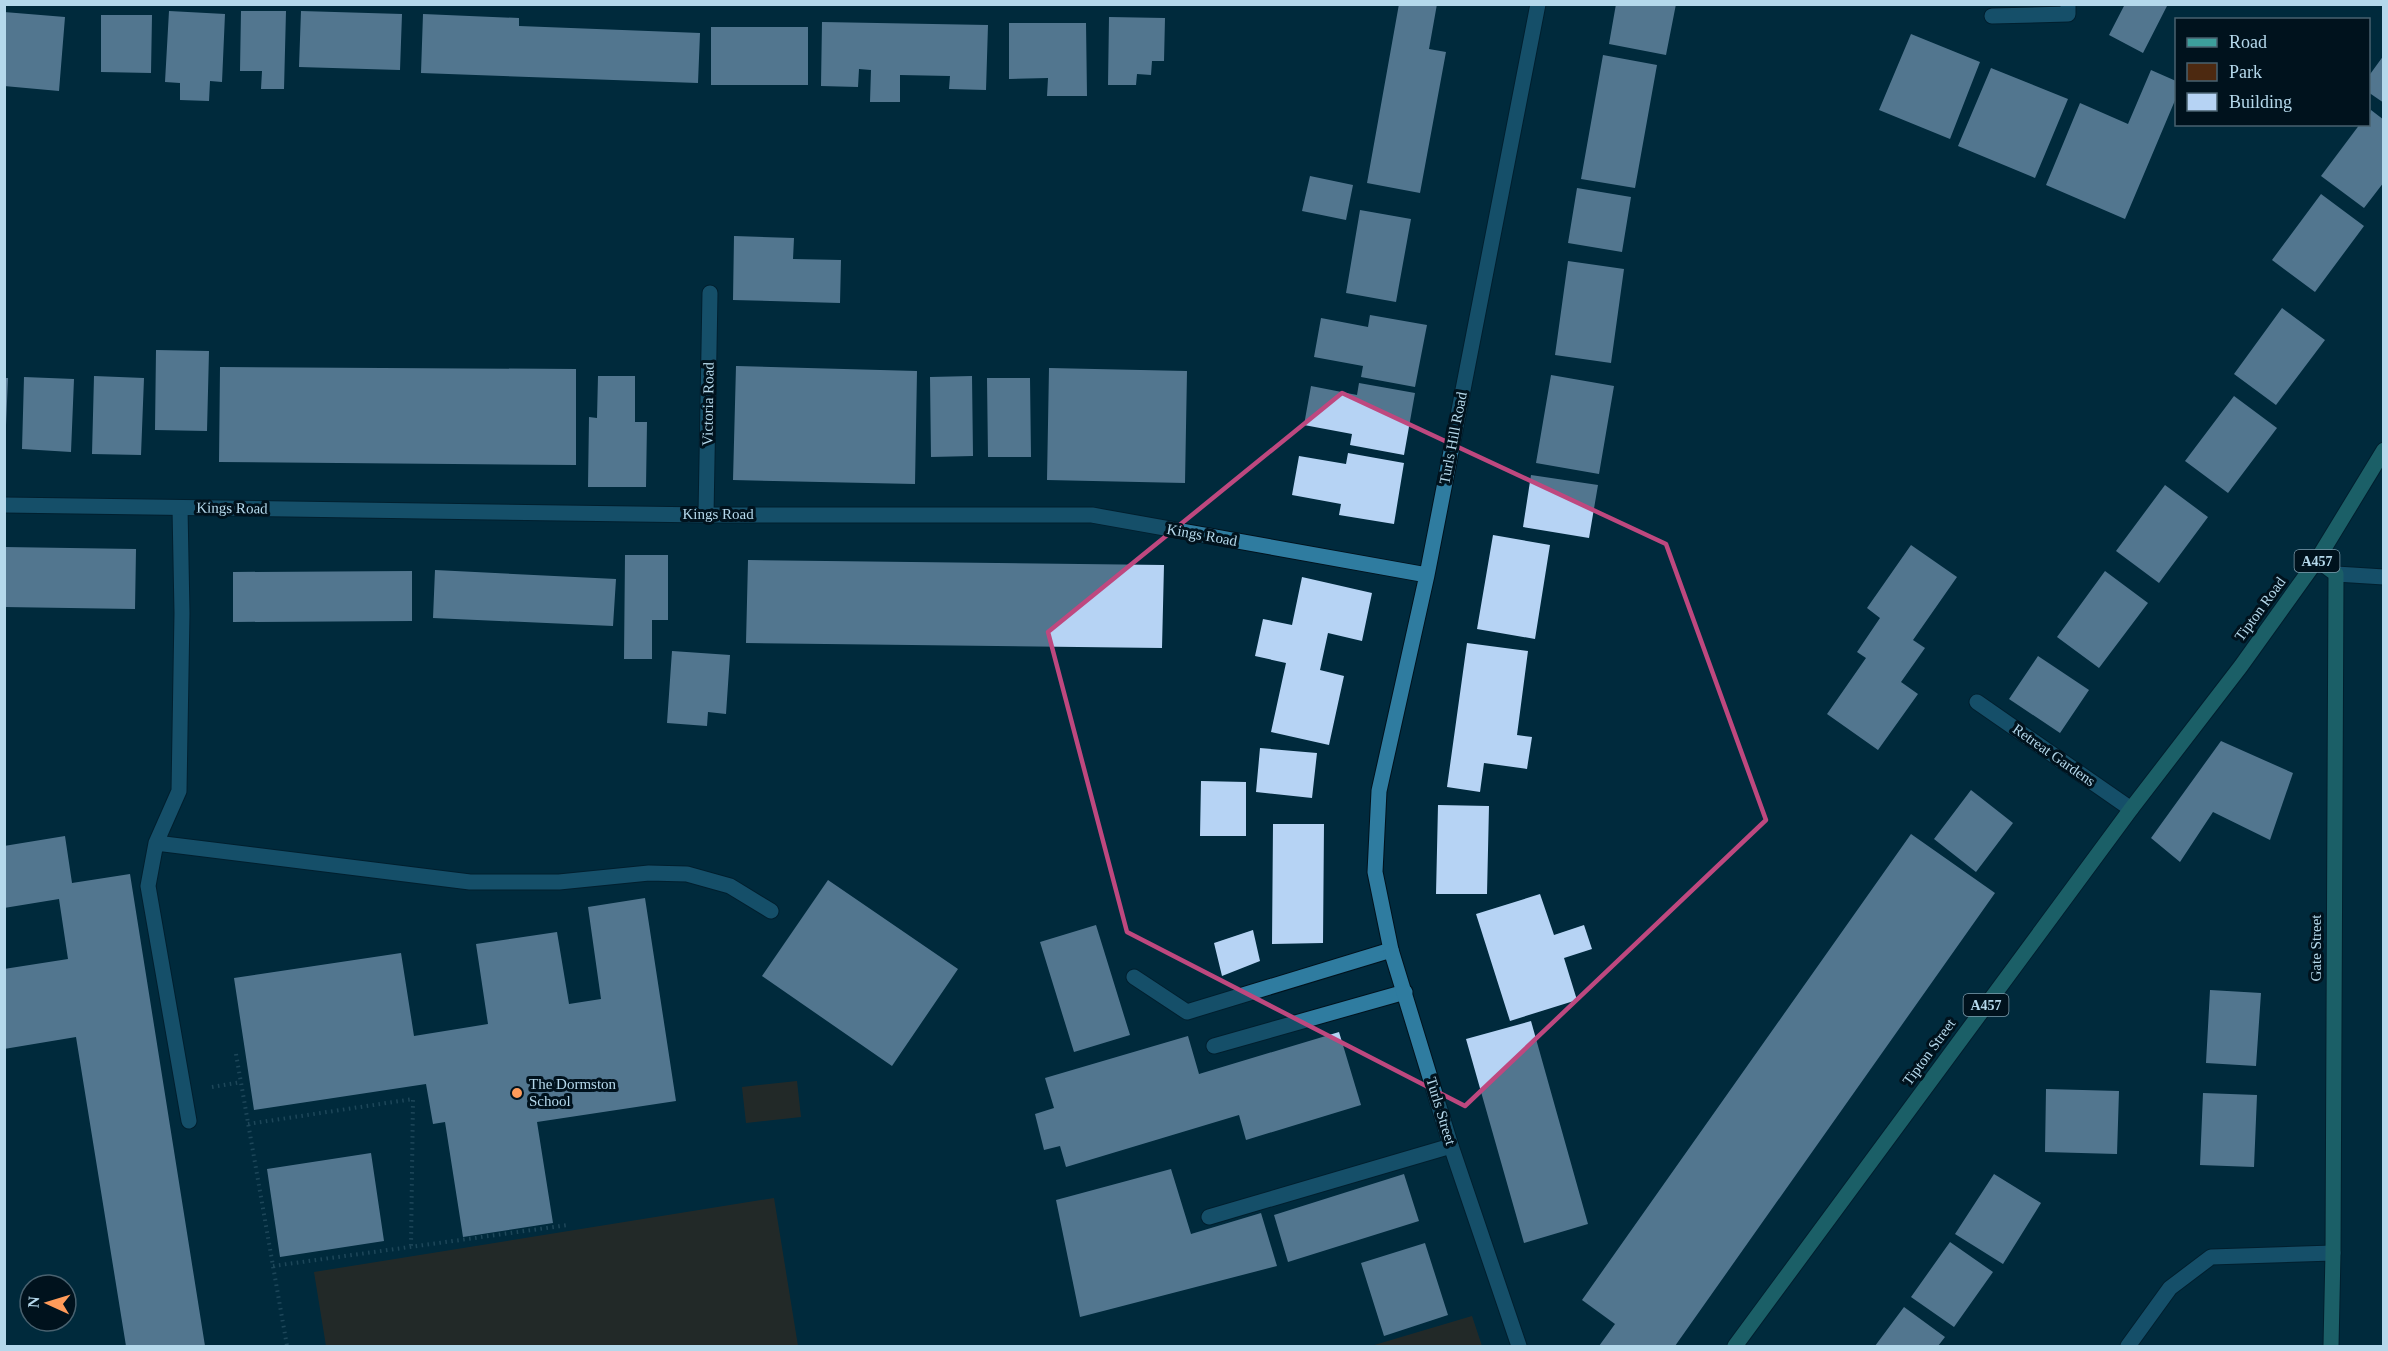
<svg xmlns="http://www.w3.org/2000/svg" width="2388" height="1351" font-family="'Times New Roman',serif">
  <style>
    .green { fill: #4d2910 }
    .building { fill: #b6d3f4 }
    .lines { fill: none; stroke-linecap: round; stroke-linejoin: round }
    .lane-casing { stroke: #00121d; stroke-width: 17 }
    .street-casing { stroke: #00121d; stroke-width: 17 }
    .primary-casing { stroke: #00121d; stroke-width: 17 }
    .path { stroke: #426a7d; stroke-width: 4; stroke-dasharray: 1.5 4.5; stroke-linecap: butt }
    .lane { stroke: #2f7ca0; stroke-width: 15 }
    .street { stroke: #2f7ca0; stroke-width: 15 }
    .primary { stroke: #3d9f9c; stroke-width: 15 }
    .marked { fill: none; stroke: #be487f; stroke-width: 4.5; stroke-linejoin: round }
    .poi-dot { fill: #ff9b5a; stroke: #00121d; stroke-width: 2 }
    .labels { text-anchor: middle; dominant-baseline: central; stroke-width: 6; stroke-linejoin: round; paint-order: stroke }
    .shield { fill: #00121d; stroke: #7e9dad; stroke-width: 1.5 }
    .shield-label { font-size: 14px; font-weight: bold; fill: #b4d8eb }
    .street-label { font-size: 15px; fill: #b4d8eb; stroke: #00121d }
    .poi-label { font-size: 15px; fill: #b4d8eb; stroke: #00121d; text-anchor: start }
  </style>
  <rect width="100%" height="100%" fill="#002a3d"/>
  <!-- green -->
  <path class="green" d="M797,1081L801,1117L746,1123L742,1087Z
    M774,1198L798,1346H326L314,1272Z
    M1472,1316L1482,1346H1371Z"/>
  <!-- building -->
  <path class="building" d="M1399,4H1437L1429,49L1446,52L1420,193L1367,183Z
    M1616,4H1676L1666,55L1609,44Z
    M2125,4H2168L2143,53L2109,35Z
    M169,11L225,14L222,82L210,81L209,101L180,100V83L165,82Z
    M241,11H286L284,89H261L262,71H240Z
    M301,11L402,14L400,70L299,67Z
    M4,12L65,17L59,91L4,86Z
    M423,14L519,18V26L700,33L698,83L421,73Z
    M101,15H152L151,73L101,72Z
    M1109,17L1165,18L1164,61H1152L1151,75L1137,74L1136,85H1108Z
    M822,22L988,25L986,90L949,89L950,76L900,75V102H870L871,70L859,69L858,87L821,86Z
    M1009,23H1086L1087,96H1047L1048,78L1009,79Z
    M711,27H808V85H711Z
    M1911,34L1980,62L1950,139L1879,110Z
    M1603,55L1657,65L1635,188L1581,179Z
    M2384,55V103L2368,92V77Z
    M1991,68L2068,99L2035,178L1958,146Z
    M2151,70L2176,81V98L2125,219L2046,185L2080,103L2128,124Z
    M2371,110L2384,120V182L2364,208L2321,176L2360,124H2368Z
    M1310,176L1353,185L1346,220L1302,211Z
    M1577,188L1631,197L1622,252L1568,243Z
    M2321,194L2364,226L2315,292L2272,260Z
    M1360,210L1411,219L1396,302L1346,293Z
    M734,236L794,238L793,259L841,260L840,303L733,300Z
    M1568,261L1624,269L1611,363L1555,355Z
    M2282,308L2325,340L2276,405L2234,374Z
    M1370,315L1427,325L1415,387L1361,377L1363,366L1314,357L1321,318L1368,327Z
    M156,350L209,351L207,431L155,430Z
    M736,366L917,371L915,484L733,480Z
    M220,367L576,369V465L219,462Z
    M1049,368L1187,371L1185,483L1047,480Z
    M1551,375L1614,386L1599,474L1536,463Z
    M94,376L144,378L141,455L92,454Z
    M598,376H635V422H647L646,487H588L589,417L597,418Z
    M972,376L973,456L931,457L930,377Z
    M24,377L74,379L71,452L22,449Z
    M4,378H8L6,425H4Z
    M987,378H1030L1031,457H988Z
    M1359,383L1415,393L1404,455L1350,445L1352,434L1304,425L1311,386L1357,395Z
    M2234,396L2277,428L2228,493L2185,461Z
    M1348,453L1404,463L1394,524L1339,515L1341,504L1292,495L1299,456L1346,464Z
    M1531,475L1598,485L1589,538L1523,527Z
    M2165,485L2208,517L2159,583L2116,551Z
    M1493,535L1550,545L1535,639L1477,629Z
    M1911,545L1957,577L1913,640L1925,648L1901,682L1918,694L1878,750L1827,714L1866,658L1857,652L1880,618L1867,608Z
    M4,547L136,549L135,609L4,607Z
    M625,555H668V620H652V659H624Z
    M748,560L1164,565L1162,648L746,643Z
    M435,570L616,579L613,626L433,618Z
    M412,571V621L233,622V572Z
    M2105,571L2148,603L2099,668L2057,637Z
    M1302,577L1372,593L1362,641L1328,633L1320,670L1344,676L1329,745L1271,732L1286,663L1255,656L1263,619L1292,625Z
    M1467,643L1528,651L1517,735L1532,737L1527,769L1484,763L1480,792L1447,787Z
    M672,651L730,655L726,714L708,712L707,726L667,723Z
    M2038,656L2089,690L2060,733L2009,699Z
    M2221,741L2293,773L2270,840L2213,812L2180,862L2151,838Z
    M1260,748L1317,753L1312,798L1256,792Z
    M1201,781L1246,782V836H1200Z
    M1971,790L2013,823L1976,872L1934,839Z
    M1438,805L1489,806L1487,894H1436Z
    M1273,824H1324L1323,943L1272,944Z
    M1911,834L1995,893L1675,1346H1599L1615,1324L1582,1300Z
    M65,836L72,883L130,874L205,1346H126L76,1037L4,1049V969L68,959L59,899L4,908V846Z
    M828,880L958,969L892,1066L762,976Z
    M1540,894L1554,935L1584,925L1592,949L1564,958L1577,1000L1510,1021L1476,914Z
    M645,898L676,1101L537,1122L553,1223L463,1237L445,1122L433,1124L426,1084L254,1110L234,978L401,953L414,1036L488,1024L476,944L557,932L569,1004L601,999L588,907Z
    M1096,925L1130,1035L1074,1052L1040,942Z
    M1253,930L1260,961L1222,976L1214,943Z
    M2210,990L2261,993L2256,1066L2206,1063Z
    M1531,1021L1588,1224L1524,1243L1466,1039Z
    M1339,1032L1361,1105L1246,1140L1239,1115L1066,1167L1060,1146L1044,1150L1035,1114L1054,1108L1045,1078L1188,1036L1199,1074Z
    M2046,1089L2119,1091L2117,1154L2045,1152Z
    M2203,1093L2257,1095L2254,1167L2200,1165Z
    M371,1153L384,1241L280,1257L267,1169Z
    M1171,1169L1191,1234L1261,1213L1277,1266L1080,1317L1056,1200Z
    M1404,1174L1419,1221L1288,1262L1274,1215Z
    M1994,1174L2041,1203L2003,1264L1955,1234Z
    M1950,1242L1993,1272L1954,1327L1911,1297Z
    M1425,1243L1448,1315L1384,1336L1361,1263Z
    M1904,1307L1945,1337L1938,1346H1875Z"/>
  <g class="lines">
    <!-- lane casing -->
    <g class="lane-casing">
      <path id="lane" d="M180,508L182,613L179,791L156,843L148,886L189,1121
        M156,843L470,882H559L649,873L687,874L730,886L771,911
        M1134,977L1187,1012L1391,950
        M1214,1046L1405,992
        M1209,1217L1451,1146
        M2128,1346L2170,1288L2211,1257L2333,1253"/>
    </g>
    <!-- street casing -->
    <g class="street-casing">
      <path id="street" d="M1992,16L2068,14V4
        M4,505L706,515H1092L1427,575
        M706,515L710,293
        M2336,574L2384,577
        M1977,702L2131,809
        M1519,1346L1451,1146L1391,950L1375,872L1379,791L1427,575L1538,4"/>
    </g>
    <!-- primary casing -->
    <g class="primary-casing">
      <path id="primary" d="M2317,560L2336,574L2333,1253L2331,1346
        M1735,1346L2131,809L2241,666L2317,560L2384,450"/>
    </g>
    <!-- path -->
    <path class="path" d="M236,1054L287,1346
      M212,1087L241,1082
      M248,1124L413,1099L411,1247
      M273,1266L568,1225"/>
    <!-- lane -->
    <use href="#lane" class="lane"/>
    <!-- street -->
    <use href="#street" class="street"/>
    <!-- primary -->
    <use href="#primary" class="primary"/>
  </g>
  <!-- marked area -->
  <path d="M0 0H2388V1351H0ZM1342,393L1666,544L1766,820L1465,1106L1127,932L1048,632Z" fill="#002a3d" fill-opacity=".55" fill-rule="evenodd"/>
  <path class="marked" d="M1342,393L1666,544L1766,820L1465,1106L1127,932L1048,632Z"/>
  <!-- markers -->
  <circle class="poi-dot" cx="517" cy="1093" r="6"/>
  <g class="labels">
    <!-- shield labels -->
    <g class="shield">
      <rect x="2294.5" y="550" width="45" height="22" rx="4.5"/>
      <rect x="1963.5" y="994" width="45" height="22" rx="4.5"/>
    </g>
    <g class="shield-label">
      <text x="2317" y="561">A457</text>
      <text x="1986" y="1005">A457</text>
    </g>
    <!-- street labels -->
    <g class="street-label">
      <text transform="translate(708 404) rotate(-89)">Victoria Road</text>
      <text transform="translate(1453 438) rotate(-79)">Turls Hill Road</text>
      <text transform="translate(232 508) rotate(1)">Kings Road</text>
      <text x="718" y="514">Kings Road</text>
      <text transform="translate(1202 535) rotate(10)">Kings Road</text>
      <text transform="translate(2260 609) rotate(-54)">Tipton Road</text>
      <text transform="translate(2054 755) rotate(35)">Retreat Gardens</text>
      <text transform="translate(2316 948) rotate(-90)">Gate Street</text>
      <text transform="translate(1929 1052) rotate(-54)">Tipton Street</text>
      <text transform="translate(1441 1111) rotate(73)">Turls Street</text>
    </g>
    <!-- poi labels -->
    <g class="poi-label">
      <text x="529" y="1084">The Dormston<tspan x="529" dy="17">School</tspan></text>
    </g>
  </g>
  <!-- border -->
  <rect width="2388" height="1351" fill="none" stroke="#b4d8eb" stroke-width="12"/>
  <!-- legend -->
  <rect x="2175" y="18" width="195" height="108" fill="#00121d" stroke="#48616f" stroke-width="1.5"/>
  <rect x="2187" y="38" width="30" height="9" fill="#3d9f9c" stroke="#48616f" stroke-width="1.5"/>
  <text x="2229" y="48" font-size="18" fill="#b4d8eb">Road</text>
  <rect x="2187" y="63" width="30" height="18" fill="#4d2910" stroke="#48616f" stroke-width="1.5"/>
  <text x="2229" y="78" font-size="18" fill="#b4d8eb">Park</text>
  <rect x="2187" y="93" width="30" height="18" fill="#b6d3f4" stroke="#48616f" stroke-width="1.5"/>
  <text x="2229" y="108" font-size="18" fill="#b4d8eb">Building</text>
  <!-- north arrow -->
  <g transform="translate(48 1303) rotate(274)"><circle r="28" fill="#00121d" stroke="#48616f" stroke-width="1.5"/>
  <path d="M0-4.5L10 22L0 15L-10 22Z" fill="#ff9b5a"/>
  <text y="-9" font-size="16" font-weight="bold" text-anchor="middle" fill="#b4d8eb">N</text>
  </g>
</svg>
